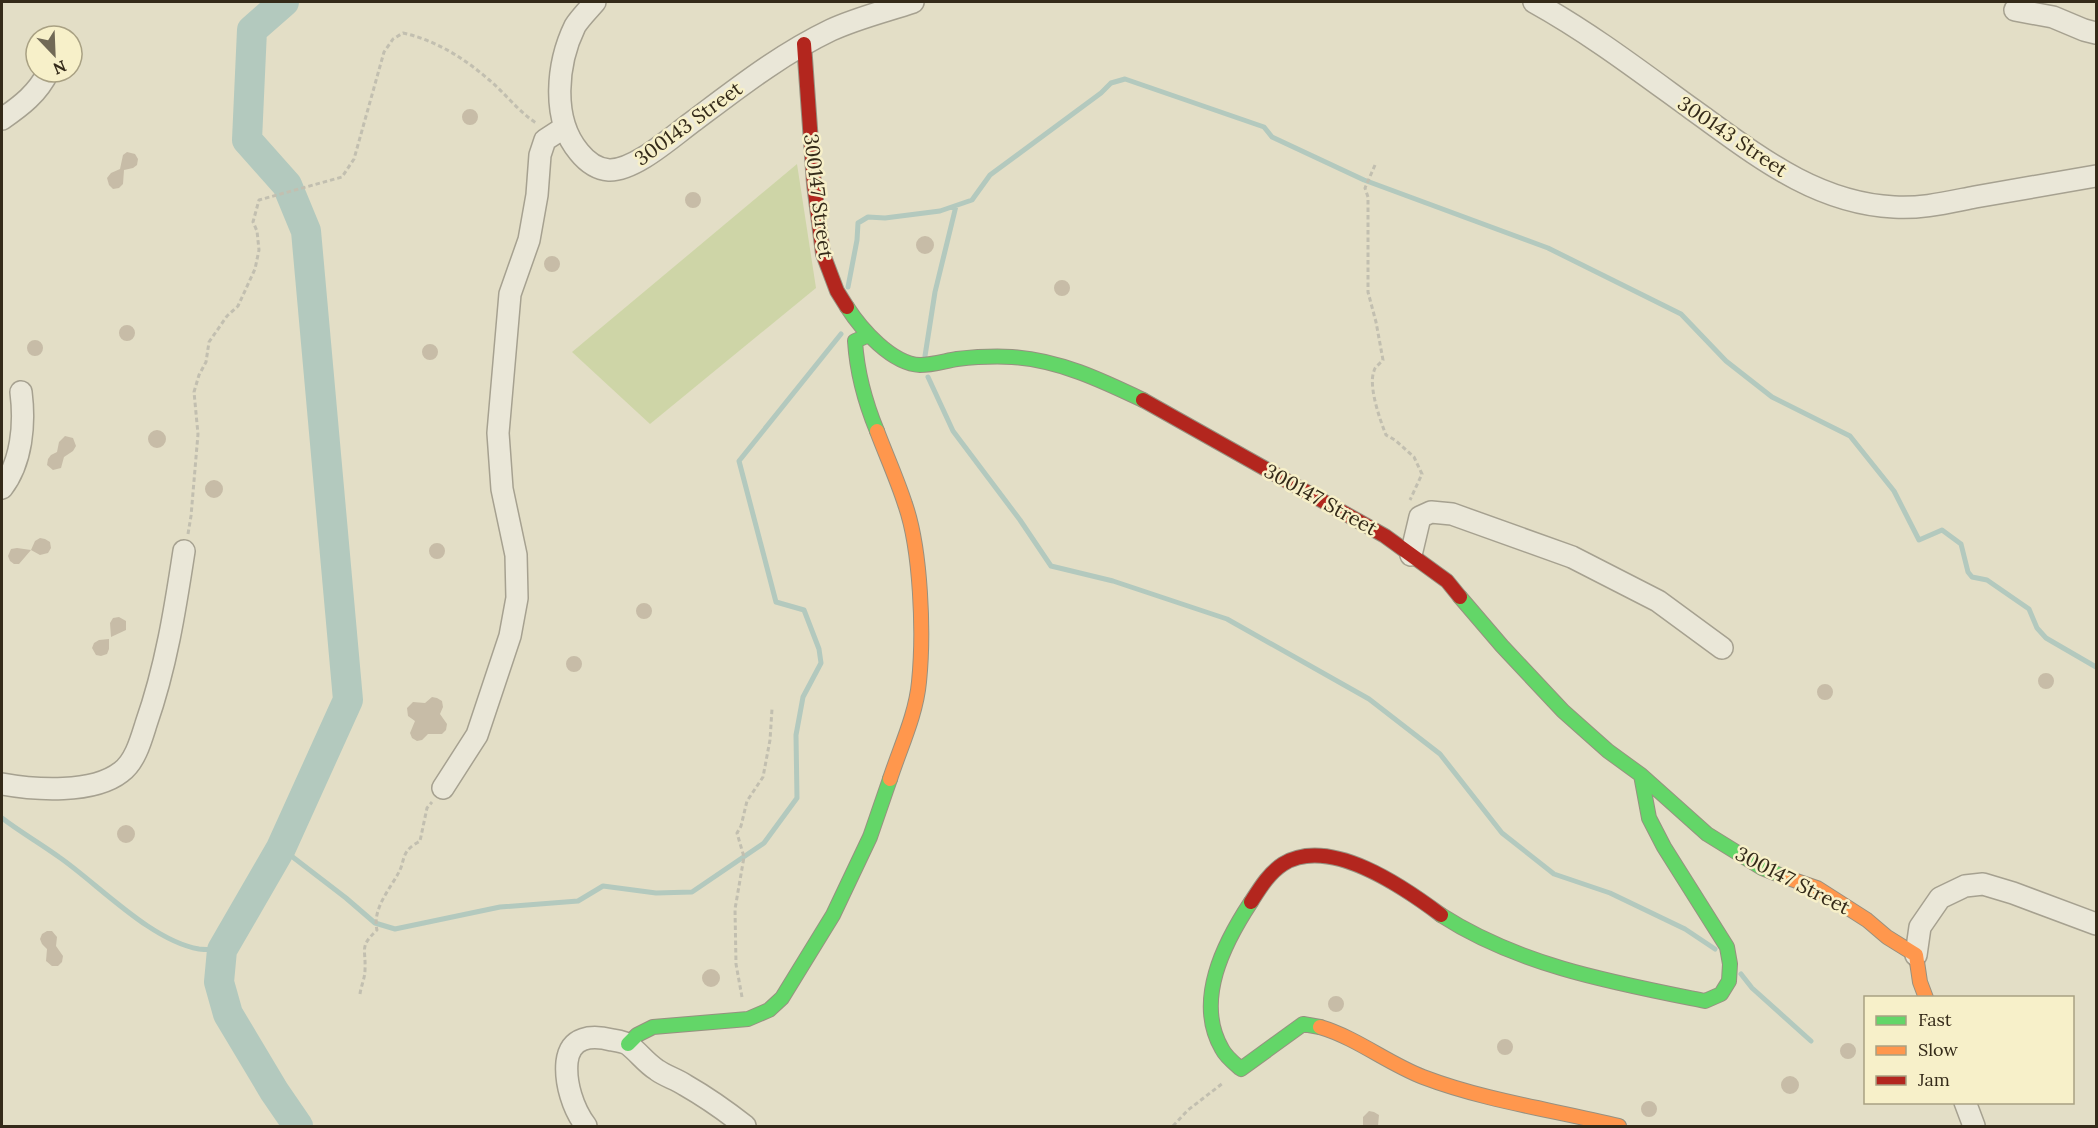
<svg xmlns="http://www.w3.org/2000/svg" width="2098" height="1128" font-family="Lora,serif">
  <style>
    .green { fill: #ced5a7 }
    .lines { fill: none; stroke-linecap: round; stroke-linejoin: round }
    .stream { stroke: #b3c9be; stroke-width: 5 }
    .river { stroke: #b3c9be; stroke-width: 30 }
    .building { fill: #c7bca7 }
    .street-casing { stroke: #a6a190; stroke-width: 24 }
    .fast-casing { stroke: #979180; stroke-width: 16 }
    .slow-casing { stroke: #979180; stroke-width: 16 }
    .jam-casing { stroke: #979180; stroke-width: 16 }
    .path { stroke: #c2bfb0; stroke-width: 3; stroke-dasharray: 4.5 3; stroke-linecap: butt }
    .street { stroke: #eae7d8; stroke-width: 21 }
    .fast { stroke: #63d668; stroke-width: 14 }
    .slow { stroke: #ff974d; stroke-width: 14 }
    .jam { stroke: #b3261e; stroke-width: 14 }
    .labels { text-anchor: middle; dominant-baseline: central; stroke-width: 5; stroke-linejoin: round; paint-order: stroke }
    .street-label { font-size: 20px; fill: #342a19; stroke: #f7f0c9 }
  </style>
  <rect width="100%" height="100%" fill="#e3dec6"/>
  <!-- green -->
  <path class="green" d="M797,164L816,288L650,424L572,352Z"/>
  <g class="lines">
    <!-- stream -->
    <path class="stream" d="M848,287L857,240L858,223L868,217L885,218L940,211L972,200L990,175L1101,93L1111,83L1125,79L1264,127L1272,137L1364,180L1548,248L1681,314L1726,361L1772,397L1850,436L1894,491L1919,540L1942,530L1961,544L1968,572L1972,577L1987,580L2029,609L2037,628L2046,638L2096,667
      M925,356L935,292L956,206
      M928,377L953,431L1020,520L1051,566L1113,581L1227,619L1369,699L1440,754L1502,833L1554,874L1610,893L1685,929L1715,949
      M2,818C20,832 40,843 59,857C98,884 151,941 199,949C207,950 215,949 222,950
      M281,848L346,898L375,923L395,929L500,907L578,901L603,886L656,893L692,892L764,843L797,798L796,735L803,697L821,663L819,649L804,610L776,602L739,461L841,334
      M1741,974L1752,988L1811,1041"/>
    <!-- river -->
    <path class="river" d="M284,2L252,30L247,140L287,185L306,231L348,700L281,848L222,950L219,982L228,1014L274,1091L298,1126"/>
  </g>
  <!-- building -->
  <path class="building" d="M462 117a8 8 0 1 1 16 0a8 8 0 1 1-16 0Z
    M127,152L135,154L138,159L137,165L133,168L124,170L123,184L119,188L113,189L109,185L107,178L111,173L120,169L123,155Z
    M685 200a8 8 0 1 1 16 0a8 8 0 1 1-16 0Z
    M916 245a9 9 0 1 1 18 0a9 9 0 1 1-18 0Z
    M544 264a8 8 0 1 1 16 0a8 8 0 1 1-16 0Z
    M1054 288a8 8 0 1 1 16 0a8 8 0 1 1-16 0Z
    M119 333a8 8 0 1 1 16 0a8 8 0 1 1-16 0Z
    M27 348a8 8 0 1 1 16 0a8 8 0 1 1-16 0Z
    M422 352a8 8 0 1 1 16 0a8 8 0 1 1-16 0Z
    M148 439a9 9 0 1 1 18 0a9 9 0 1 1-18 0Z
    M65,436L73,438L76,446L73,451L64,457L61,468L53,470L47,465L48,459L51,455L57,452L59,442Z
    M205 489a9 9 0 1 1 18 0a9 9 0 1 1-18 0Z
    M40,538L45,539L50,542L51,548L48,553L40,555L31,550L19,564H14L10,561L8,556L11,549L17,548L31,550L35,541Z
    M429 551a8 8 0 1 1 16 0a8 8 0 1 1-16 0Z
    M636 611a8 8 0 1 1 16 0a8 8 0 1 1-16 0Z
    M119,617L126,621V630L111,637L110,623L113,618Z
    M109,639V649L107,654L101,656L96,655L92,648L94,643L99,640Z
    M566 664a8 8 0 1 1 16 0a8 8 0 1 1-16 0Z
    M2038 681a8 8 0 1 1 16 0a8 8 0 1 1-16 0Z
    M1817 692a8 8 0 1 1 16 0a8 8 0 1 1-16 0Z
    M432,697L437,698L442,701L443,707L440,714L447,724L446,730L442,734H428L422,740L417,741L412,738L410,733L415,721L408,716L407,708L413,702L425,703Z
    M117 834a9 9 0 1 1 18 0a9 9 0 1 1-18 0Z
    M47,931H52L57,937L56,946L63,956L62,962L58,966H52L46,961L47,949L42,944L40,939L42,934Z
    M702 978a9 9 0 1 1 18 0a9 9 0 1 1-18 0Z
    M1328 1004a8 8 0 1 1 16 0a8 8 0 1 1-16 0Z
    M1497 1047a8 8 0 1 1 16 0a8 8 0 1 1-16 0Z
    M1840 1051a8 8 0 1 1 16 0a8 8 0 1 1-16 0Z
    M1781 1085a9 9 0 1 1 18 0a9 9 0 1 1-18 0Z
    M1641 1109a8 8 0 1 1 16 0a8 8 0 1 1-16 0Z
    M1369,1111L1374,1112L1379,1115L1378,1126H1363V1117Z"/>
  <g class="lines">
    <!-- street casing -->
    <g class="street-casing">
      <path id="street" d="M595,2C589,9 580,18 575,26C557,63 551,119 579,152C587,162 596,169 609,170C635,171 674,135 695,120C739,87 781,54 831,30C857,18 886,11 913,2
        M1534,2C1590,33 1641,72 1692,109C1755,154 1814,203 1894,207C1921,209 1949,202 1975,197C2016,190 2056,183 2096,176
        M2015,10L2053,17L2084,30L2096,33
        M2,119C21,106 38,93 48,72
        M2,488C22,462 25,424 21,392
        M1411,555L1420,517L1431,512L1452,514L1572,557L1658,601L1722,648
        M2,784C35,790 93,794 121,772C135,762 141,740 146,724C166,667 175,610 184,551
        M443,788L477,735L510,636L517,598L516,555L502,489L498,433L510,294L529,240L537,195L540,155L545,140L565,127
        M1916,955L1920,927L1940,898L1965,886L1983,884L2013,893L2096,924
        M1965,1102L1974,1126
        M586,1126C573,1109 565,1083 567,1062C570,1036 592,1035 612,1040C618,1041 625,1042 629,1045C639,1053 646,1063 657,1070C665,1076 676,1079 685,1085C706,1097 726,1111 745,1126"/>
    </g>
    <!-- fast casing -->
    <g class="fast-casing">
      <path id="fast" d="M847,307C861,329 892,364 920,365C932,365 945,361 957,359C975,357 994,356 1012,357C1059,360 1101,380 1143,400
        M869,335L855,341C857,372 865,402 877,431
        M1460,597L1502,646L1563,711L1608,751L1641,775L1707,834L1762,868L1785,877
        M1251,902C1224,943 1194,1001 1222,1049C1226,1057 1234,1063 1241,1069L1303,1024L1320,1027
        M1441,915C1520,966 1615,983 1705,1001L1721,994L1729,981L1730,964L1727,947L1664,847L1649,818L1641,775
        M628,1044L637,1035L653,1027L748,1019L769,1010L782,998L833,915L870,837L890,779"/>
    </g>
    <!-- slow casing -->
    <g class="slow-casing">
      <path id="slow" d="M877,431C886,455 897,479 905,504C921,549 924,633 919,682C916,715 900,748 890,779
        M1785,877L1817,888L1867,920L1887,937L1916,955L1920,982L1926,998
        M1320,1027C1357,1038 1387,1063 1423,1077C1486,1101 1554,1110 1619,1126"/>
    </g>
    <!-- jam casing -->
    <g class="jam-casing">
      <path id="jam" d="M804,44L814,184L823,254L837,291L847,307
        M1143,400L1385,536L1447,581L1460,597
        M1251,902C1260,888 1269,873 1283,864C1330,835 1405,888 1441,915"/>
    </g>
    <!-- path -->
    <path class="path" d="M1375,165L1365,188L1368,197V292L1376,322L1383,360C1380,364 1375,366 1374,371C1368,386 1380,420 1386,435L1395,440L1414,457L1422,474L1410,500
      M188,534L191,516L198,434L194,392L199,375L206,362L209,342L227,316L238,306L255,269L259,250L257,231L253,222L259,200L342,177L354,159L384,52L393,39L403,33C435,40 464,58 488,79C505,93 518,111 536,123
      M360,994C361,986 365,978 365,970C366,948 359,947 377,930C372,909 390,889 399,872C403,865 403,855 408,850C411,846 417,843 420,841L427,808L432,802
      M742,997L736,964L735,909L744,857L737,833L741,826L747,801L763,777L770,740L772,709
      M1173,1126L1188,1110L1223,1083"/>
    <!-- street -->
    <use href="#street" class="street"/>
    <!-- fast -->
    <use href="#fast" class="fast"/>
    <!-- slow -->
    <use href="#slow" class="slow"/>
    <!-- jam -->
    <use href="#jam" class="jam"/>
  </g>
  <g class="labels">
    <!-- street labels -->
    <g class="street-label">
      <text transform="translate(688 123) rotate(-36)">300143 Street</text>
      <text transform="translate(1733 136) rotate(34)">300143 Street</text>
      <text transform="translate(819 196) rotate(83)">300147 Street</text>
      <text transform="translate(1321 499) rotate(29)">300147 Street</text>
      <text transform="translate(1793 880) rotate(27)">300147 Street</text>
    </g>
  </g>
  <!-- border -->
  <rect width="2098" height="1128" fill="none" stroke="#342a19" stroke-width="6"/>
  <!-- legend -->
  <rect x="1864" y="996" width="210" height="108" fill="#f7f0c9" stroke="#a9a183" stroke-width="1.5"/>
  <rect x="1876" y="1016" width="30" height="9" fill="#63d668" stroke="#a9a183" stroke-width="1.5"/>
  <text x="1918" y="1026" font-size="18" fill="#342a19">Fast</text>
  <rect x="1876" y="1046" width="30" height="9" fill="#ff974d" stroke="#a9a183" stroke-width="1.5"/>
  <text x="1918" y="1056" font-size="18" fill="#342a19">Slow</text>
  <rect x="1876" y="1076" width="30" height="9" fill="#b3261e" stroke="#a9a183" stroke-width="1.5"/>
  <text x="1918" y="1086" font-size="18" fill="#342a19">Jam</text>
  <!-- north arrow -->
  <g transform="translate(54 54) rotate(157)"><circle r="28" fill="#f7f0c9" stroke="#a9a183" stroke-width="1.5"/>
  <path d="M0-4.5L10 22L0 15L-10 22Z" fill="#716956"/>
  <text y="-9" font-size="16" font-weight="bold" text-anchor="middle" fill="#342a19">N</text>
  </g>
</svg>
